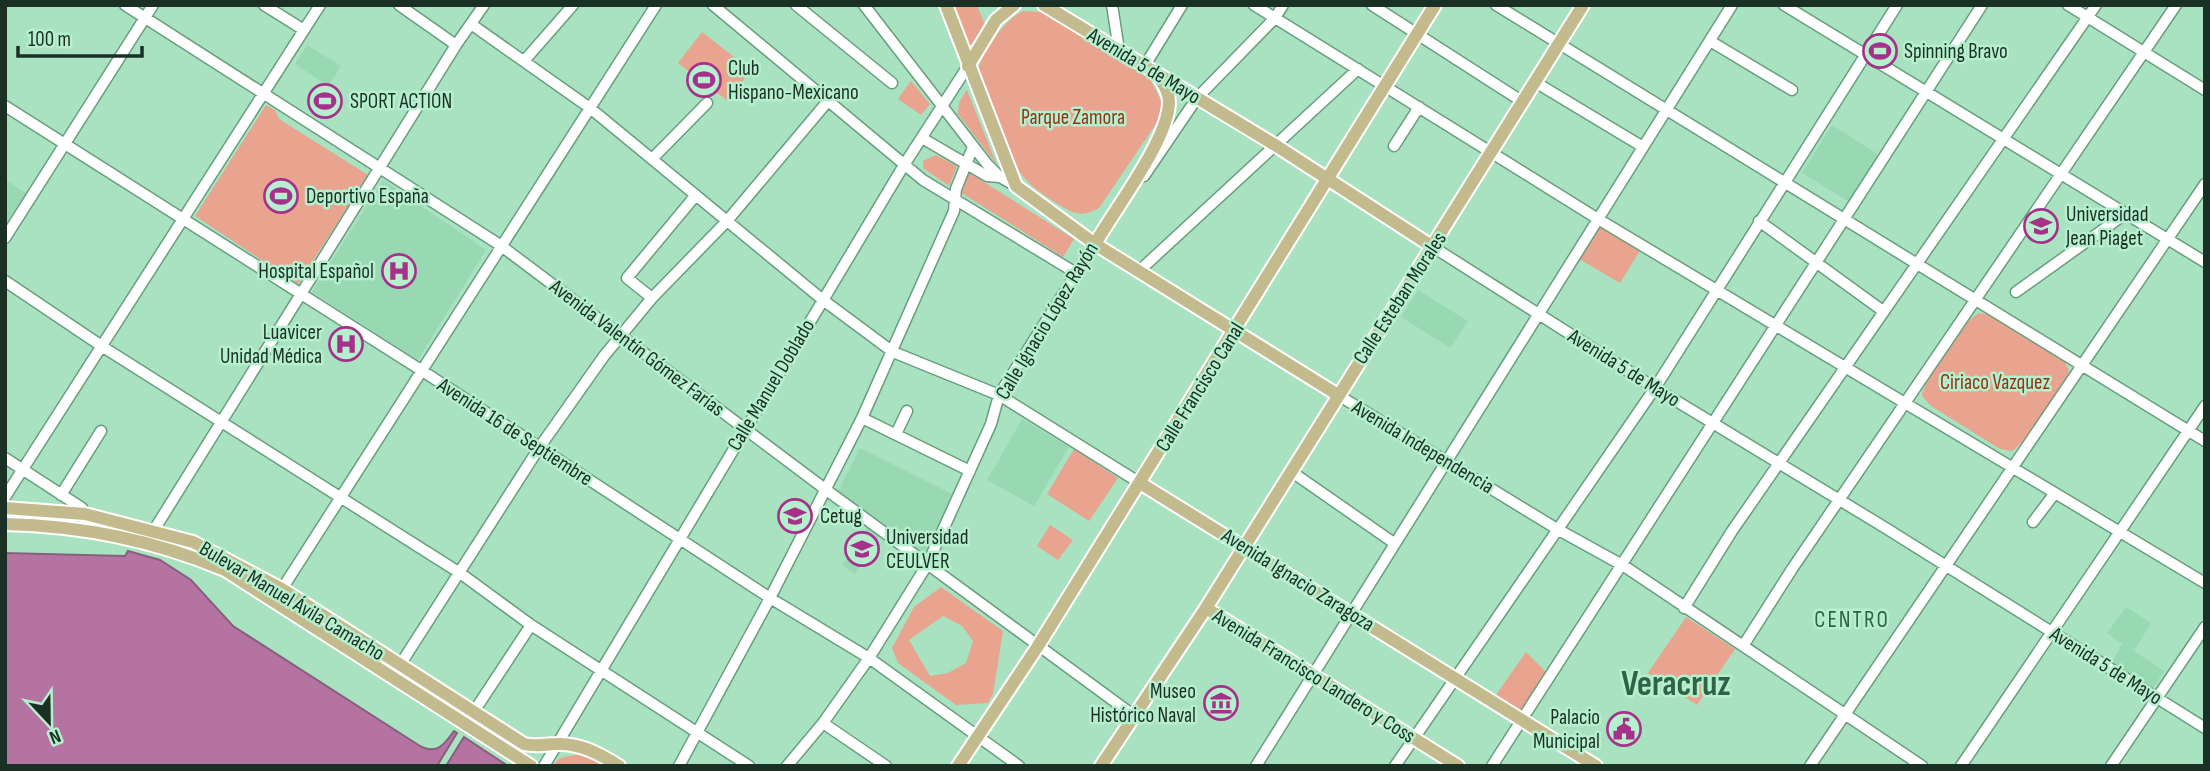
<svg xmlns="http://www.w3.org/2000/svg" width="2210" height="771" font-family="'Sofia Sans Condensed',sans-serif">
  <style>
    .built { fill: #98d9b3 }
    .green { fill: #e8a48e; fill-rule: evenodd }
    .water { fill: #b573a2; stroke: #865f7c; stroke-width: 2 }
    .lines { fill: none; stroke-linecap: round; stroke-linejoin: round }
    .minor-casing { stroke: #689e7f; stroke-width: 13 }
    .major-casing { stroke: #fff; stroke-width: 16 }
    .minor { stroke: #fff; stroke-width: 10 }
    .major { stroke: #c3ba8d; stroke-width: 12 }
    .labels { text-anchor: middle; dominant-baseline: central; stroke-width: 5; stroke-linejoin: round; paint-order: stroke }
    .poi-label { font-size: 21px; fill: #1a3024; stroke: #b6efcd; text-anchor: start }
    .street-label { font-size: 21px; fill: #1a3024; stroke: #b6efcd }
    .park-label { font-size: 21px; fill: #913413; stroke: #b6efcd }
    .neighbourhood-label { font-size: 23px; letter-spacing: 2px; fill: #2e6347; stroke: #b6efcd }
    .town-label { font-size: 35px; font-weight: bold; fill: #2e6347; stroke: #b6efcd }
  </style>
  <rect width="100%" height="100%" fill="#a9e2c0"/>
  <!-- built -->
  <path class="built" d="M307,45L341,66L328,86L295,64Z
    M1832,125L1879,155L1849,202L1802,173Z
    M5,180L26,193L5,225Z
    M383,180L486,250L418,360L312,292Z
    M1418,290L1468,321L1450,348L1401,317Z
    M1022,419L1069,447L1034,506L987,480Z
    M860,448L954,495L926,556L838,491Z
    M869,525L881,533L855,574L842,565Z
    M2126,607L2151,623L2134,651L2164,671L2152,690L2111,664L2122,644L2107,633Z"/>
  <!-- green -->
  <path class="green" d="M952,5L977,6L985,24L970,50Z
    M1023,11L1041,12L1150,79L1162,102V115L1099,208C1081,218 1074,214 1056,203C1012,175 1012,161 993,114C987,100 978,85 979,69C980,52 1008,17 1023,11Z
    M702,32L751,70L728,101L678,63Z
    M911,81L930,104L921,115L898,99Z
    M967,90L997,165L958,114L959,102Z
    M266,105L275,110L279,119L368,175L298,284L195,216Z
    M936,155L957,166L949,186L923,168V161Z
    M968,172L1074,239L1063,257L960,192Z
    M1600,224L1641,249L1620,283L1579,259Z
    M1979,313L1990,315L2054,354L2064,361L2069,370C2067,385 2025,444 2012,451L2000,449L1931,406L1922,396C1925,379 1964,320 1979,313Z
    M1074,449L1118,478L1089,521L1047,494Z
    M1050,525L1073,540L1058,560L1037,546Z
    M941,587L1003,631L993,694L988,703L956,705L898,663L892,648L914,607ZM943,616L962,626L973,641L966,663L948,673L930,676L909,640Z
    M1686,617L1735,649L1697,705L1648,673Z
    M1526,652L1546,672L1521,712L1496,695Z
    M579,754L605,766H552L560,758Z"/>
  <!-- water -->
  <path class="water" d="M128,551L160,560L191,580L233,626L420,746C437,755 444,745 454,731L457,733L437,766H5V553L125,556Z
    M464,737L508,766H446Z"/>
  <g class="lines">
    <!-- minor casing -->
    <g class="minor-casing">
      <path id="minor" d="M125,5L500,245L825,489L1133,715
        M264,5L304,30
        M399,5L456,45
        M713,5L923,180L1076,273
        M796,5L892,83
        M864,5L987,164L1000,177L1016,186
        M1112,5L1119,50
        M1254,5L1598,219L2205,583
        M1372,5L1523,102
        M1496,5L2205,441
        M1784,5L2205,262
        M2068,5L2205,90
        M471,24L590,108L823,300L893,352L999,395L1140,483
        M1710,41L1792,90
        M524,61L573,5
        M1144,67L1182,5
        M1535,82L1643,147
        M5,106L421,370L770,598L869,658L1019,766
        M922,138L987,176L1000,177
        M1394,146L1419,107
        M652,159L707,103
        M1144,176L1197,98L1275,18L1283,5
        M1759,221L1883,311
        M5,238L153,5
        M1433,247L1655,388L1884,527L2205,728
        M1139,271L1358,69
        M5,281L103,347L460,573L531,625L749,766
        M2016,292L2125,214
        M652,298L627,278L696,195
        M1338,395L1557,529L1624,566L1922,766
        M862,418L970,471
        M896,434L907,411
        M5,458L82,508L86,529
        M1292,472L1394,543
        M61,495L101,431
        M5,497L320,5
        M2033,522L2055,493
        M154,530L456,45L484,5
        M282,589L656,5
        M1684,608L1732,531L2096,5
        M1743,646L1792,569L2176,5
        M400,665L539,448L604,356L652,298L727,221L828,101
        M471,716L531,625
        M823,723L886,766
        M544,766L904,165L968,66
        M679,766L770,598L862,418L954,211L956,189L973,147
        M787,766L823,723L869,658L927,565L991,424L999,395L1095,244
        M1256,766L1732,5
        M1395,766L1655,388L1897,5
        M1492,766L1982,5
        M1810,766L2205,184
        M1961,766L2205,406
        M2111,766L2205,627"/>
    </g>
    <!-- major casing -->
    <g class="major-casing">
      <path id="major" d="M946,5L1016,186L1095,244L1338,395
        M1044,5L1275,145L1433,247
        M968,66L996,20L1014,5
        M1095,244C1114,210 1169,139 1169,102C1169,93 1164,85 1159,77
        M1140,483L1596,766
        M5,508L85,514L193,542L282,589L524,744C536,747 545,744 557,744C580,743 600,754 619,766
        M5,524C83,526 153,540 225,570L531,766
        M1206,608L1458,766
        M958,766L1038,646L1435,5
        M1101,766L1206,608L1583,5"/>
    </g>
    <!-- minor -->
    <use href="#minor" class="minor"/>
    <!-- major -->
    <use href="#major" class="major"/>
  </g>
  <!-- icons -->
  <defs>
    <g id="stadium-ring" transform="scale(1.75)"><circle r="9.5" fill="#b6efcd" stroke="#a5318b" stroke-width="1.5"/><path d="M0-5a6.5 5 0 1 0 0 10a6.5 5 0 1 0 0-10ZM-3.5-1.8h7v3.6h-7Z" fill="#a5318b"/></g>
    <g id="university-ring" transform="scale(1.75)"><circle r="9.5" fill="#b6efcd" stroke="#a5318b" stroke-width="1.5"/><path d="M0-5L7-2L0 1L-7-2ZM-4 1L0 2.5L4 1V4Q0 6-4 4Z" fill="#a5318b"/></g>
    <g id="hospital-ring" transform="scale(1.75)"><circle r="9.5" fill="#b6efcd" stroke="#a5318b" stroke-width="1.5"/><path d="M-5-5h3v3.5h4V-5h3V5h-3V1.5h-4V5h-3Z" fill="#a5318b"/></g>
    <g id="museum-ring" transform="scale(1.75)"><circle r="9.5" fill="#b6efcd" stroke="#a5318b" stroke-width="1.5"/><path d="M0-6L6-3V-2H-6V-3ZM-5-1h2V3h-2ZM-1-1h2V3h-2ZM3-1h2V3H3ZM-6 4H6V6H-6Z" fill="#a5318b"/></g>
    <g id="civic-ring" transform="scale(1.75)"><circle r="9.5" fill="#b6efcd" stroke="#a5318b" stroke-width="1.5"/><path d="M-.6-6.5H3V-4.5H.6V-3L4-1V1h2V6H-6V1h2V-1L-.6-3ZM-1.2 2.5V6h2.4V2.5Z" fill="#a5318b"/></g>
  </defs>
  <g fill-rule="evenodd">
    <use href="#stadium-ring" x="1880" y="51"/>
    <use href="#stadium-ring" x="704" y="80"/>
    <use href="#stadium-ring" x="325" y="101"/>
    <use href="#stadium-ring" x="281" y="196"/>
    <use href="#university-ring" x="2041" y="226"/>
    <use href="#hospital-ring" x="399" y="271"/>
    <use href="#hospital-ring" x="346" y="344"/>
    <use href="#university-ring" x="795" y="516"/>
    <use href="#university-ring" x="862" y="549"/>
    <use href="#museum-ring" x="1221" y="703"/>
    <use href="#civic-ring" x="1624" y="729"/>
  </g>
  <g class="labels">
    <!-- poi labels -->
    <g class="poi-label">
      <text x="1904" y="51">Spinning Bravo</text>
      <text x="728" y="68">Club<tspan x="728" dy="24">Hispano-Mexicano</tspan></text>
      <text x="350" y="101">SPORT ACTION</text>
      <text x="306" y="196">Deportivo España</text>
      <text x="2066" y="214">Universidad<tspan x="2066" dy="24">Jean Piaget</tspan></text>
      <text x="374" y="271" text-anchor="end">Hospital Español</text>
      <text x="322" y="332" text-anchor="end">Luavicer<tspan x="322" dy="24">Unidad Médica</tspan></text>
      <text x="820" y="516">Cetug</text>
      <text x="886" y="537">Universidad<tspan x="886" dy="24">CEULVER</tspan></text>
      <text x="1196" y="691" text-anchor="end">Museo<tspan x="1196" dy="24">Histórico Naval</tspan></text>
      <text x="1600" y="717" text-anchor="end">Palacio<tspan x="1600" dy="24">Municipal</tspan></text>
    </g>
    <!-- street labels -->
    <g class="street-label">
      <text transform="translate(1144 66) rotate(31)">Avenida 5 de Mayo</text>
      <text transform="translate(1400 298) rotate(-57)">Calle Esteban Morales</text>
      <text transform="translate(1047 321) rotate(-59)">Calle Ignacio López Rayón</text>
      <text transform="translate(637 348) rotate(37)">Avenida Valentín Gómez Farías</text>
      <text transform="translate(1624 368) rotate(32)">Avenida 5 de Mayo</text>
      <text transform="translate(771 385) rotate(-59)">Calle Manuel Doblado</text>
      <text transform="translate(1200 387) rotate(-58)">Calle Francisco Canal</text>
      <text transform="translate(515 432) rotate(33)">Avenida 16 de Septiembre</text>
      <text transform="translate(1423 447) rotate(31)">Avenida Independencia</text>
      <text transform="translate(1298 580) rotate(32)">Avenida Ignacio Zaragoza</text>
      <text transform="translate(292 601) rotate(31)">Bulevar Manuel Ávila Camacho</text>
      <text transform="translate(2106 666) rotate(32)">Avenida 5 de Mayo</text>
      <text transform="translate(1314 676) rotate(32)">Avenida Francisco Landero y Coss</text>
    </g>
    <!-- park labels -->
    <g class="park-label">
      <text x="1073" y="117">Parque Zamora</text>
      <text x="1995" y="382">Ciriaco Vazquez</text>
    </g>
    <!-- neighbourhood labels -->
    <g class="neighbourhood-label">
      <text x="1852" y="620">CENTRO</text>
    </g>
    <!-- town labels -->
    <g class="town-label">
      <text x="1676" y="684">Veracruz</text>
    </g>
  </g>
  <!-- border -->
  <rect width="2210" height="771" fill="none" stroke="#1a3024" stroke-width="14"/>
  <!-- north arrow -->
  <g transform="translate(49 722) rotate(158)" stroke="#b6efcd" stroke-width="5" paint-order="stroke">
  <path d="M0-5L12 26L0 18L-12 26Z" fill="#1a3024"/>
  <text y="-10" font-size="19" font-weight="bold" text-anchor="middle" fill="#1a3024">N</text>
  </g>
  <!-- scale -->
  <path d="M18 46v10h124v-10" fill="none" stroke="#1a3024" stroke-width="3.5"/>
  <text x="28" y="46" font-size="21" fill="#1a3024" stroke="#b6efcd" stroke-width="5" paint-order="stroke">100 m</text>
</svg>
